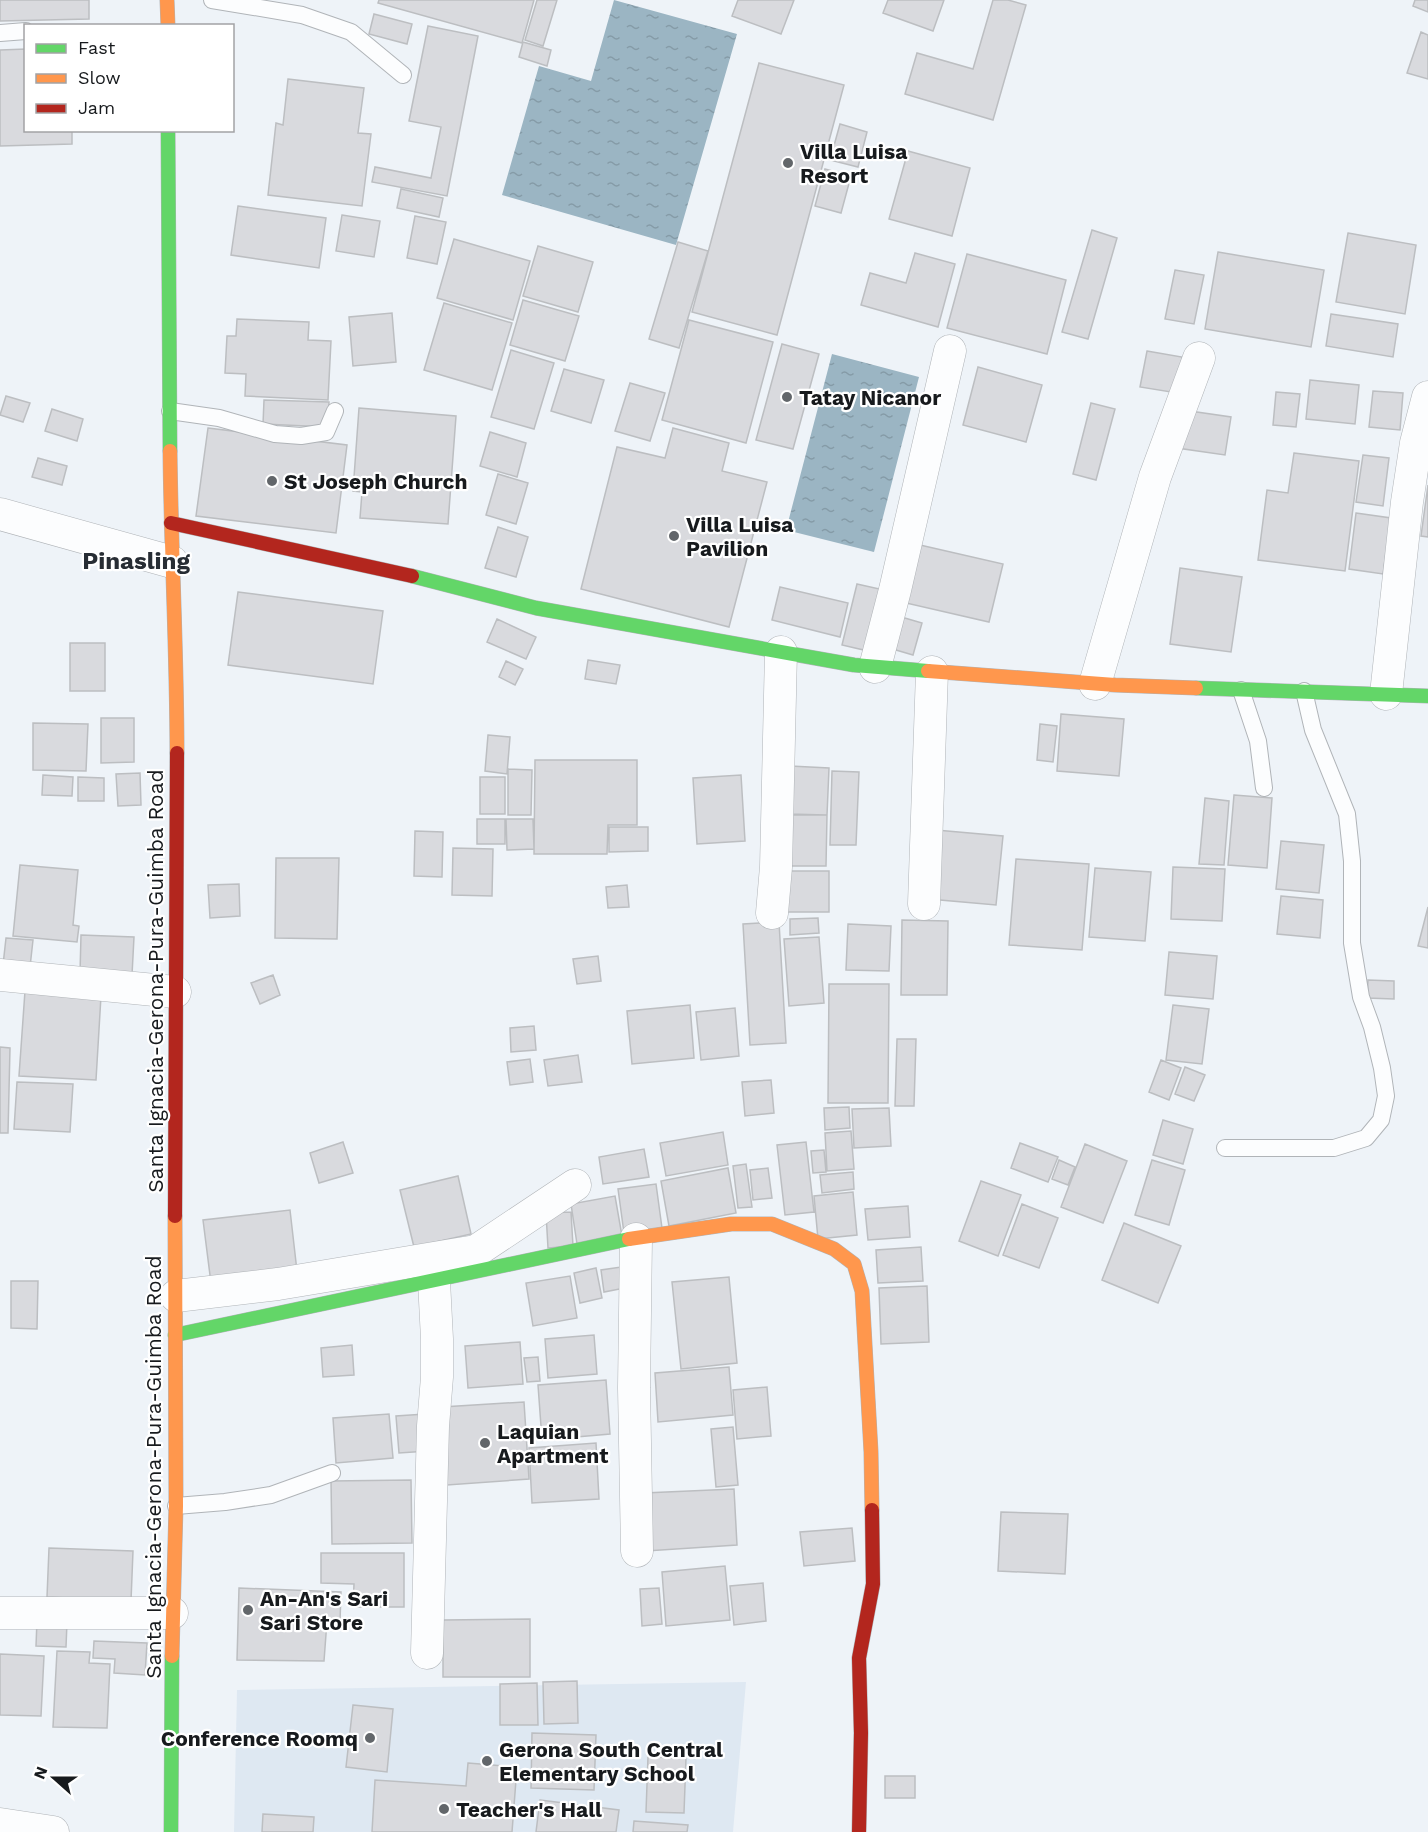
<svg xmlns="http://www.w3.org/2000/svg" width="1428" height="1832" font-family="'Work Sans',sans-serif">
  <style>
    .built { fill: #dee8f2 }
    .water { fill: url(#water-ripples) }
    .building { fill: #d9dade; stroke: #bcbec1; stroke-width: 1.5 }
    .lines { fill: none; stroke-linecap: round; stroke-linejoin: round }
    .lane-casing { stroke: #b0b4b8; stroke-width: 18 }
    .street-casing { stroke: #b0b4b8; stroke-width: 33 }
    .fast-casing { stroke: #b0b4b8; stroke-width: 15 }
    .slow-casing { stroke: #b0b4b8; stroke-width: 15 }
    .jam-casing { stroke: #b0b4b8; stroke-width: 15 }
    .lane { stroke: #fcfdfe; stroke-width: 16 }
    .street { stroke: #fcfdfe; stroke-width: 32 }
    .fast { stroke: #63d668; stroke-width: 14 }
    .slow { stroke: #ff974d; stroke-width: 14 }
    .jam { stroke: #b3261e; stroke-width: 14 }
    .poi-dot { fill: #62666a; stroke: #fff; stroke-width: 2 }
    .labels { text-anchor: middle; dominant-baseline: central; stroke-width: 4.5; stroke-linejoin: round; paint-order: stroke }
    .poi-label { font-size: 21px; font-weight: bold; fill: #171a1d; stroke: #fff; text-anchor: start }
    .street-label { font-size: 21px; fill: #171a1d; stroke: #fff }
    .quarter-label { font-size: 24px; font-weight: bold; fill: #272d34; stroke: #fff }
  </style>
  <defs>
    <pattern id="water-ripples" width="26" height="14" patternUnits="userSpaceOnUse" patternTransform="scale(1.5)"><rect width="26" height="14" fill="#9bb5c3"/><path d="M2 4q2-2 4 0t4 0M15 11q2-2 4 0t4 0" fill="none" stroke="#859ba7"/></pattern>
  </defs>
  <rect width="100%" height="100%" fill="#eef3f8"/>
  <!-- built -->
  <path class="built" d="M746,1682L733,1832H234L237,1690Z"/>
  <!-- water -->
  <path class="water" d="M614,0L737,34L676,245L502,195L539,66L591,81Z
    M832,354L919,377L874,552L786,530Z"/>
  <!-- building -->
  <path class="building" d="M0,0H89V19L0,21Z
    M379,0H534L522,43L378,3Z
    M537,0H557L543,46L525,40Z
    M738,0H794L781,34L732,16Z
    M888,0H944L933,31L883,13Z
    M993,0H1008L1026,5L993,120L905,94L917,53L973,69Z
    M1415,0H1428V12L1413,6Z
    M374,14L412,24L407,44L369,34Z
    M428,26L478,36L447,196L372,182L375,167L431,178L441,127L409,121Z
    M1421,32L1428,35V79L1407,73Z
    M523,42L551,50L547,66L519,57Z
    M26,49V130H72V144L0,146V50Z
    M759,63L844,85L777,335L692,312Z
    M288,79L364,88L358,133L371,134L362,206L268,195L276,123L283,125Z
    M840,124L867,132L858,167L830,160Z
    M908,151L970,168L952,236L889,219Z
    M825,169L851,176L841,213L815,206Z
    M401,189L443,198L439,217L397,208Z
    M238,206L326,218L319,268L231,255Z
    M342,215L380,221L374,257L336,251Z
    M415,216L446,222L437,264L407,258Z
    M1092,230L1117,238L1088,339L1062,332Z
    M1348,233L1416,245L1405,314L1336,302Z
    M454,239L530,261L513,320L437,298Z
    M678,242L708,251L679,348L649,339Z
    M538,246L593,262L578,312L523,296Z
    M1218,252L1324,270L1311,347L1205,329Z
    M915,253L955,264L938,327L861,305L870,273L906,283Z
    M967,254L1066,280L1047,354L947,328Z
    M1175,270L1204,275L1194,324L1165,319Z
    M523,300L579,316L565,361L510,345Z
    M444,303L512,323L492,390L424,370Z
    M392,313L396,362L353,366L349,317Z
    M1331,314L1398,324L1393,357L1326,346Z
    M237,319L309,322L308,340L331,341L328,400L245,396L246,374L225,373L227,336H236Z
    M689,320L773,342L746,443L662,420Z
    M782,344L819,354L793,449L756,440Z
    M511,350L554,363L534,429L491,417Z
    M1147,351L1182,357L1177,393L1140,387Z
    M978,367L1042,385L1026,442L963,425Z
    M564,369L604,380L591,423L551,411Z
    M1310,380L1359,385L1355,424L1306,419Z
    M630,383L665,393L650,441L615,431Z
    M1373,391L1403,393L1400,430L1369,427Z
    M1276,392L1300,394L1296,427L1273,425Z
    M6,396L30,403L23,422L0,415Z
    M264,400L329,402L328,427L263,424Z
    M1091,403L1115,409L1096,480L1073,474Z
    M359,408L456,416L448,524L360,518L362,492L353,491Z
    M52,409L83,419L77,441L45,431Z
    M1183,410L1231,417L1225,455L1177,448Z
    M208,428L347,445L336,533L196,516Z
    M673,428L729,443L722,471L767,482L729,627L581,589L617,447L665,458Z
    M490,432L526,443L517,477L480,466Z
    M1294,453L1359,461L1345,571L1258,560L1267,490L1288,493Z
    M1363,455L1389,458L1383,506L1356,502Z
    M38,458L67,466L62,485L32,477Z
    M498,474L528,483L516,524L486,515Z
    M1428,485V537L1421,536Z
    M1356,513L1391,518L1383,574L1349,569Z
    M498,527L528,537L516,577L485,568Z
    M920,545L1003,564L989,622L906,603Z
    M1180,568L1242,577L1231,652L1170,644Z
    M857,584L884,590L868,651L842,645Z
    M780,587L848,603L840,637L772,620Z
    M238,592L383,611L373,684L228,665Z
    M898,616L922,623L913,655L889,648Z
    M497,619L536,637L526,659L487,642Z
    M70,643H105V691H70Z
    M588,660L620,665L616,684L585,679Z
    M506,661L523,669L515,685L499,677Z
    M1061,714L1124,719L1119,776L1057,771Z
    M101,718H134V762L101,763Z
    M33,723L88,724L86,771L33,770Z
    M1040,724L1057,726L1053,762L1037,760Z
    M488,735L510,737L507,774L485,771Z
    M535,760H637V825H608L607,854H534Z
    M790,766L829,768L827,815L789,814Z
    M508,769L532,770L531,815H508Z
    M832,771L859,772L856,845H830Z
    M140,773L141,805L118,806L116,774Z
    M43,775L73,777L72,796L42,795Z
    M741,775L745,841L697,844L693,778Z
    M78,777L104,778V801H78Z
    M480,777H505V814H480Z
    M1234,795L1272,798L1267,868L1228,865Z
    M1205,798L1229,801L1224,865L1199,864Z
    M783,815H827L826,866H782Z
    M477,819H505V844H477Z
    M506,819H533L534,849L507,850Z
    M609,827H648V851L609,852Z
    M936,830L1003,836L996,905L929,899Z
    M415,831L443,832L442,877L414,876Z
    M1281,841L1324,845L1319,893L1276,889Z
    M453,848L493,849L492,896L452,895Z
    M276,858H339L337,939L275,938Z
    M1016,859L1089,864L1082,950L1009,945Z
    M20,865L78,870L73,925L79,926L77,942L13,936Z
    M1173,867L1225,869L1222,921L1171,919Z
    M1095,868L1151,872L1145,941L1089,937Z
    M785,871H829V912H784Z
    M239,884L240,916L210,918L208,885Z
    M627,885L629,907L608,908L606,887Z
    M1281,896L1323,900L1320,938L1277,934Z
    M1428,907V948L1418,946Z
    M818,918L819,933L790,935V919Z
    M902,920L948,921L947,995H901Z
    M779,922L786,1043L750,1045L743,924Z
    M848,924L891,926L889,971L846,970Z
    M81,935L134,937L132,975L80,973Z
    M819,937L824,1003L789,1006L784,939Z
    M6,938L33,940L30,967L3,965Z
    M1169,952L1217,956L1213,999L1165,995Z
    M598,956L601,981L577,984L573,959Z
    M273,975L280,995L260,1004L251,983Z
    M1368,980L1394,981V999L1367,998Z
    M829,984H889L888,1103H828Z
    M25,991L101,996L96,1080L19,1076Z
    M690,1005L694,1058L632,1064L627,1011Z
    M1173,1005L1209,1009L1202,1064L1166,1060Z
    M735,1008L739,1056L701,1060L696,1012Z
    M534,1026L536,1050L511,1052L510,1028Z
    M897,1039H916L914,1106H895Z
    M0,1047L10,1048L8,1133H0Z
    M578,1055L582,1082L548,1086L544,1060Z
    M530,1059L533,1082L510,1085L507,1062Z
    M1161,1060L1181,1068L1169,1100L1149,1092Z
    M1185,1067L1205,1075L1194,1101L1175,1094Z
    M771,1080L774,1113L745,1116L742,1082Z
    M17,1082L73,1084L70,1132L14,1129Z
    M849,1107L850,1128L825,1130L824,1108Z
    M889,1108L891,1146L854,1148L852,1109Z
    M1163,1120L1193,1129L1183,1164L1153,1155Z
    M851,1131L854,1169L827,1171L825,1133Z
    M723,1132L728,1165L666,1176L660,1143Z
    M343,1142L353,1173L319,1183L310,1153Z
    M806,1142L814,1212L785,1215L777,1145Z
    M1020,1143L1058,1157L1048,1182L1011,1168Z
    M1085,1144L1127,1161L1103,1223L1061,1207Z
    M644,1149L649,1177L603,1184L599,1157Z
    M824,1150L826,1172L813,1173L811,1151Z
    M1059,1160L1075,1167L1068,1185L1052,1179Z
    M1152,1160L1185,1170L1169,1225L1135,1215Z
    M746,1164L752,1207L738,1208L733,1166Z
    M728,1168L736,1213L669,1226L661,1181Z
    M768,1168L772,1198L753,1200L750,1170Z
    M853,1172L854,1189L822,1193L820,1175Z
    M458,1176L471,1234L414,1247L400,1190Z
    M981,1181L1021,1195L998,1256L959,1241Z
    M656,1184L662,1228L624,1233L618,1189Z
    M853,1192L857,1235L818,1239L814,1196Z
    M615,1196L622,1236L577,1244L571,1204Z
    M1022,1204L1058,1218L1039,1268L1003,1255Z
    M908,1206L910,1237L868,1240L865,1209Z
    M290,1210L297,1271L211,1283L203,1220Z
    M571,1212L573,1246L548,1248L546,1213Z
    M1124,1223L1181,1246L1158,1303L1102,1280Z
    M921,1247L923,1281L878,1283L876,1250Z
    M621,1267L625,1288L604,1292L601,1270Z
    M596,1268L602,1298L580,1303L574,1273Z
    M570,1276L577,1318L533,1326L526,1283Z
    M729,1277L737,1363L681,1369L672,1282Z
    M11,1281H38L37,1329L11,1328Z
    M927,1286L929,1342L881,1344L879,1288Z
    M594,1335L597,1374L548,1378L545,1339Z
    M520,1342L523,1384L468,1388L465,1346Z
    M352,1345L354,1375L323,1377L321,1348Z
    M538,1357L540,1381L527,1382L524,1358Z
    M729,1367L733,1415L658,1422L655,1373Z
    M606,1380L610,1434L542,1440L538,1385Z
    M767,1387L771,1436L737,1439L733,1390Z
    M524,1402L529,1479L447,1485L442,1407Z
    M389,1414L393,1458L336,1463L333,1418Z
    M425,1414L428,1451L399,1453L396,1416Z
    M733,1427L738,1485L716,1487L711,1429Z
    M596,1443L599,1499L532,1503L529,1448Z
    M411,1480L412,1543L332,1544L331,1481Z
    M734,1489L737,1545L646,1551L644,1493Z
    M1001,1512L1068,1514L1065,1574L998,1571Z
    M852,1528L855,1561L804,1566L800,1532Z
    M49,1548L133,1551L131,1601L47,1597Z
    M321,1553H404V1607H353L354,1584L321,1583Z
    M725,1566L730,1620L666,1626L662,1572Z
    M763,1583L766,1621L734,1625L730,1586Z
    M239,1588L341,1592L340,1622L327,1621L324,1661L237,1660Z
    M659,1588L662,1624L642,1626L640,1589Z
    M530,1619V1677H443V1620Z
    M37,1620L67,1622L66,1647L36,1646Z
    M94,1641L147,1643L145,1675L114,1673L115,1659L93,1658Z
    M57,1651L90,1652L89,1663L110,1664L107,1728L53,1727Z
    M0,1654L44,1656L41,1716L0,1715Z
    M577,1681L578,1723L544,1724L543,1682Z
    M537,1683L538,1725H500V1684Z
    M353,1705L393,1709L387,1772L346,1767Z
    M532,1733L596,1735L594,1790L531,1788Z
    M648,1757L686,1758L684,1813L646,1812Z
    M468,1763L517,1767L512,1832H372L375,1780L466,1786Z
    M885,1776H915V1798H885Z
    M540,1800L619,1810L616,1832H536Z
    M263,1814L314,1817L313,1832H262Z
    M634,1821L688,1825L687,1832H633Z"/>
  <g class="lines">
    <!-- lane casing -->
    <g class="lane-casing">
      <path id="lane" d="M212,0L302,15L351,32L403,75
        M0,33L26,31
        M170,411L219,418L275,434L301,436L326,432L335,411
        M1241,690L1258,741L1264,788
        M1225,1148H1334L1366,1138L1381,1120L1386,1096L1382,1068L1372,1027L1361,997L1352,943V861L1347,814L1313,730L1304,691
        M176,1506L225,1502L271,1495L332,1473"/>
    </g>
    <!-- street casing -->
    <g class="street-casing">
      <path id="street" d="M0,514L172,562
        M875,667L895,590L950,351
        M1095,684L1155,477L1199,358
        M1386,694L1407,502L1416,443L1428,397
        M924,904L932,672
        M772,913L776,867L781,652
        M0,975L175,992
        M636,1239L634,1388L637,1551
        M176,1296L278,1284L476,1251L575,1185
        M0,1613H172
        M427,1653L433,1426L437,1377V1339L434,1281
        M0,1824L53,1832"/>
    </g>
    <!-- fast casing -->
    <g class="fast-casing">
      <path id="fast" d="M168,130L170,451
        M412,576L536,608L854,665L928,671
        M1196,688L1428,696
        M175,1335L629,1239
        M171,1832L172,1656"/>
    </g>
    <!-- slow casing -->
    <g class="slow-casing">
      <path id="slow" d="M167,0L168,26
        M170,451C171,552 177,652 177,753
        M928,671L1115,685L1196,688
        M629,1239L731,1224H772L834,1249L854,1264L862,1291L871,1452L872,1510
        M172,1656L176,1506L175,1216"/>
    </g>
    <!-- jam casing -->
    <g class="jam-casing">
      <path id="jam" d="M171,523L412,576
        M175,1216L177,753
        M859,1832L861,1733L859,1658L873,1584L872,1510"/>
    </g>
    <!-- lane -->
    <use href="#lane" class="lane"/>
    <!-- street -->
    <use href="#street" class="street"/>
    <!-- fast -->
    <use href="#fast" class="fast"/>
    <!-- slow -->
    <use href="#slow" class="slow"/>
    <!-- jam -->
    <use href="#jam" class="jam"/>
  </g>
  <!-- markers -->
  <g class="poi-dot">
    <circle cx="788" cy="163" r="6"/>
    <circle cx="787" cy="397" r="6"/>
    <circle cx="272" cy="481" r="6"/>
    <circle cx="674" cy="536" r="6"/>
    <circle cx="485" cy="1443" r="6"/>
    <circle cx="248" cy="1610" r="6"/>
    <circle cx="370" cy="1738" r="6"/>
    <circle cx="487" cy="1761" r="6"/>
    <circle cx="444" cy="1809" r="6"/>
  </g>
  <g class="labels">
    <!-- poi labels -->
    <g class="poi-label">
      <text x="800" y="151">Villa Luisa<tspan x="800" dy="24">Resort</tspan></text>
      <text x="799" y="397">Tatay Nicanor</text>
      <text x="284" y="481">St Joseph Church</text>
      <text x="686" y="524">Villa Luisa<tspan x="686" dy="24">Pavilion</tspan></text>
      <text x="497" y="1431">Laquian<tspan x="497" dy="24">Apartment</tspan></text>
      <text x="260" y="1598">An-An's Sari<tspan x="260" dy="24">Sari Store</tspan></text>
      <text x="358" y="1738" text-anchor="end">Conference Roomq</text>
      <text x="499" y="1749">Gerona South Central<tspan x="499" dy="24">Elementary School</tspan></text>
      <text x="456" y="1809">Teacher's Hall</text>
    </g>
    <!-- street labels -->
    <g class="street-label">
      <text transform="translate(155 981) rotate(-90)">Santa Ignacia-Gerona-Pura-Guimba Road</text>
      <text transform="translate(153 1467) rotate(-90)">Santa Ignacia-Gerona-Pura-Guimba Road</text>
    </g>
    <!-- quarter labels -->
    <g class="quarter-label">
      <text x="136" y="561">Pinasling</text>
    </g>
  </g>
  <!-- legend -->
  <rect x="24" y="24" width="210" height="108" fill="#ffffff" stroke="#a2a3a5" stroke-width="1.5"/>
  <rect x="36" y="44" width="30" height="9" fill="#63d668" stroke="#a2a3a5" stroke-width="1.5"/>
  <text x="78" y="54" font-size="18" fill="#171a1d">Fast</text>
  <rect x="36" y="74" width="30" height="9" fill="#ff974d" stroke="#a2a3a5" stroke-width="1.5"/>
  <text x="78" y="84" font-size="18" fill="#171a1d">Slow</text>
  <rect x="36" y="104" width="30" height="9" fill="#b3261e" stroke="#a2a3a5" stroke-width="1.5"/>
  <text x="78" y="114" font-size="18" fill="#171a1d">Jam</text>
  <!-- north arrow -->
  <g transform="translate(54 1778) rotate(291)" stroke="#ffffff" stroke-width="4.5" paint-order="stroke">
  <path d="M0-4.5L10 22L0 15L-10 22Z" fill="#171a1d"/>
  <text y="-9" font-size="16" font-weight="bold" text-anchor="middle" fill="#171a1d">N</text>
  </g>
</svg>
